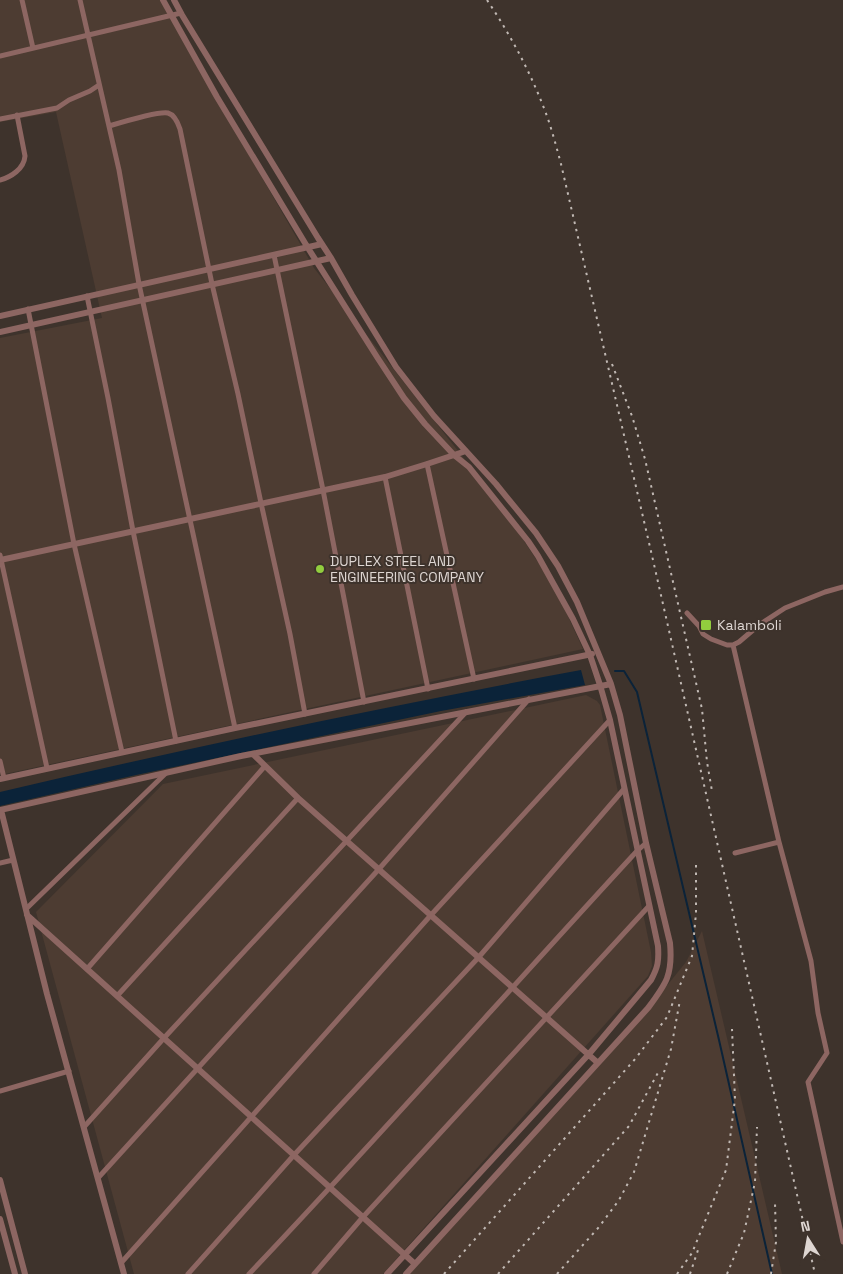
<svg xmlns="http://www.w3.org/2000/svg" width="843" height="1274" font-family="'Space Grotesk',sans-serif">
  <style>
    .built { fill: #4d3c32 }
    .water { fill: #0b2339 }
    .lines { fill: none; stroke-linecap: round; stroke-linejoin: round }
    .stream { stroke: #0b2339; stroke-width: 2 }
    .minor { stroke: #8d6662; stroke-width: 5 }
    .tertiary { stroke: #8d6662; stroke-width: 6 }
    .rail { stroke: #c1b9b4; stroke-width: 2; stroke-dasharray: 2.5 5; stroke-linecap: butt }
    .poi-dot { fill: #92cd3e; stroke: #3e332c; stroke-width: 2 }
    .labels { text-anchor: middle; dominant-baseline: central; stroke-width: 4; stroke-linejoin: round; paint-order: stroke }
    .poi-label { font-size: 14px; fill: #ded6d2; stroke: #3e332c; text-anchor: start }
  </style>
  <rect width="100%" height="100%" fill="#3e332c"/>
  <!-- built -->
  <path class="built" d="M0,0H160L314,268L499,503L555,588L583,649L0,775V338L102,318L56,112L0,122Z
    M586,695L597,701L600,705L651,952L652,966L648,976L383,1274H134L36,912L163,784Z
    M702,931L782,1274H408L665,988L686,962Z"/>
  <!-- water -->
  <path class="water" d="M581,670L585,685L441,711L136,775L0,806V792C192,747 387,706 581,670Z"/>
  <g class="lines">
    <!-- stream -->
    <path class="stream" d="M615,671H624L637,692L719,1040L772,1274"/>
    <!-- minor -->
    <path class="minor" d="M22,0L33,48
      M80,0L119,170L139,284L235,728
      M0,56L181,13
      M0,119L57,108L69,100L90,91L99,85
      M109,126C119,123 160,111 168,113C175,115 178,123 180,129L212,284L238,394L261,503L290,634L305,714
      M0,180C11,177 24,169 25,156L17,115
      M274,255L323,490L364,702
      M87,296L108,398L133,531L176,741
      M28,309L74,544L122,752
      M427,464L474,679
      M385,477L428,689
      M0,555L47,768
      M687,613L699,626L703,634L711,639L727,645H733L739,642L759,625L785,608L825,592L843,587
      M733,645L779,842L735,853
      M0,761L4,778
      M779,842L811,961L818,1013L827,1053L808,1082L843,1242
      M0,863L13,860
      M26,909L165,774
      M87,969L265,766
      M117,996L298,798
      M0,1091L69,1071
      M84,1127L164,1038L466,712
      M98,1178L379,869L529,699
      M121,1263L431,915L610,720
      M188,1274L294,1155L478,958L624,789
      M249,1274C381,1135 507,992 637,851L646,843
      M314,1274L363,1217L649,906"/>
    <!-- tertiary -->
    <path class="tertiary" d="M163,0L217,97L308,248L377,357L404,398L425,424L454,455L469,467L528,541L538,556L573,619L590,655L600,685L610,720L658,946C659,961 658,967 651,980L589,1054L387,1274
      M174,0L182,15L318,238L331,258L352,295L396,367L434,416L496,484L536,533L558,566L577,602L611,684L620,715L646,843L670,943C673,975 666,984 648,1008L406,1274
      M0,316L322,244
      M0,332L331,258
      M0,560L385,477L427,464L466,451
      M253,754L298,798L598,1063
      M0,779L235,728L592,654
      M0,810L241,756L611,684
      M1,810L47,994L124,1274
      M27,915L415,1264
      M0,1180L25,1274
      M0,1219L15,1274"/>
    <!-- rail -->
    <path class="rail" d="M487,0C512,37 533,77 548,119C553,134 557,149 561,164L653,560L815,1274
      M612,364L632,416L645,459L702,709L707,762L712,791
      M444,1274L636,1058L667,1017L692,956L696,913V865
      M498,1274L629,1126L660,1069
      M557,1274L599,1227L619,1200L634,1172L671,1049L680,1000
      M677,1274L692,1253L726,1170L735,1099L732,1029
      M690,1274L698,1250
      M727,1274L744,1233L755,1182L757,1127
      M771,1274L776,1242L775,1202"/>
  </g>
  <!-- markers -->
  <g class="poi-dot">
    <circle cx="320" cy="569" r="5"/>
    <rect x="700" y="619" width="12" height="12" rx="2.5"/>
  </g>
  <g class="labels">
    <!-- poi labels -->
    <g class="poi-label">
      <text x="330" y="561">DUPLEX STEEL AND<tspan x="330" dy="16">ENGINEERING COMPANY</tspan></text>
      <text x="717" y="625">Kalamboli</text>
    </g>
  </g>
  <!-- north arrow -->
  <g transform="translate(808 1239) rotate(349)" stroke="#3e332c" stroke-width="4" paint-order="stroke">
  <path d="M0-4L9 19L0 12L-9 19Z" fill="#ded6d2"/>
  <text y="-8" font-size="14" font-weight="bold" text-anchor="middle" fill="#ded6d2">N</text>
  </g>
</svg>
